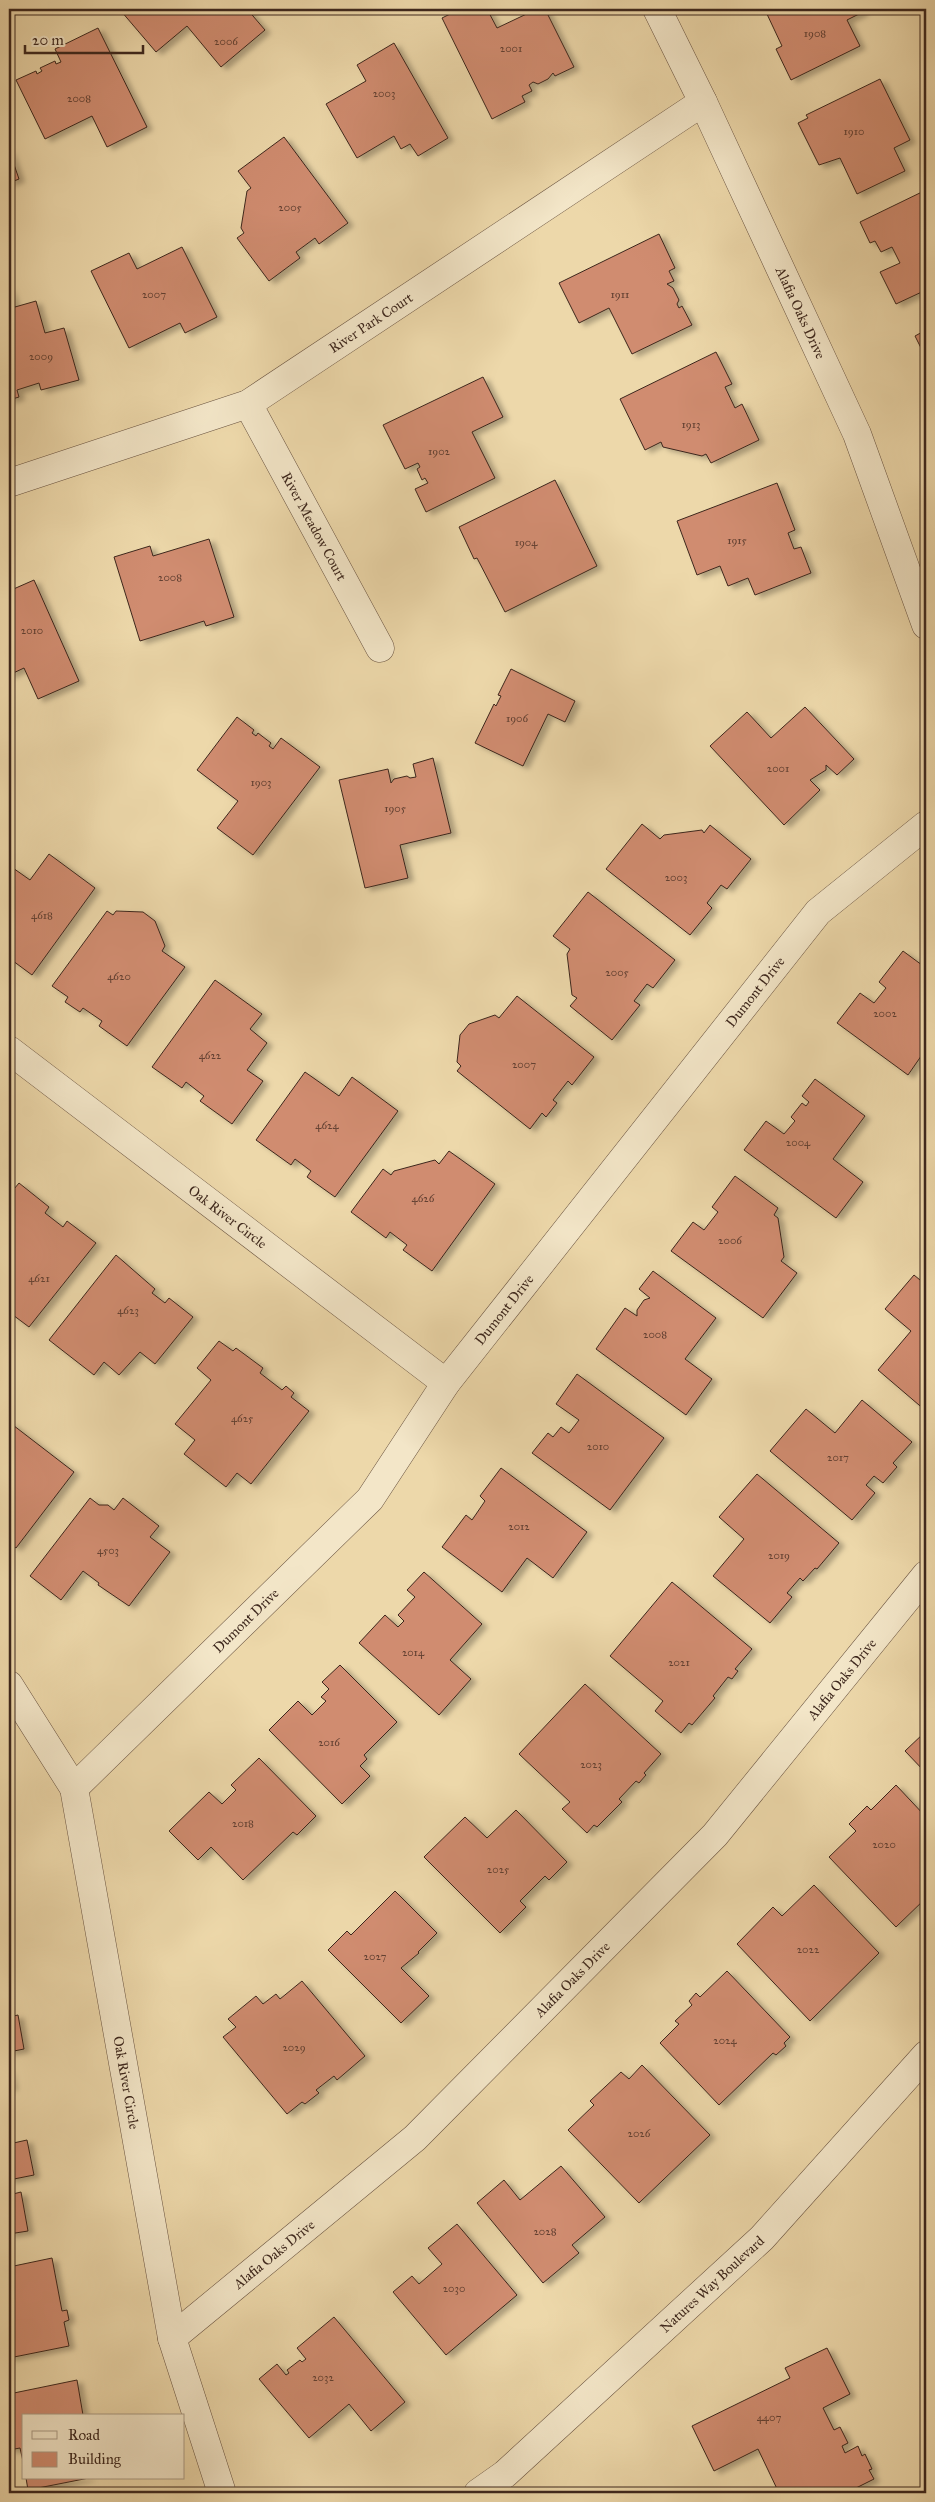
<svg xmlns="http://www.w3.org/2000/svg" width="935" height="2502" font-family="'IM FELL Great Primer',serif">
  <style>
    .building { fill: #d08c6f; stroke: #3d271d; filter: url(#shadow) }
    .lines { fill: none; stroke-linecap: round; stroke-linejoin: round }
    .minor-casing { stroke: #695340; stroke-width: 29 }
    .minor { stroke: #f3e6c8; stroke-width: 28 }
    .labels { text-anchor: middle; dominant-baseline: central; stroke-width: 5; stroke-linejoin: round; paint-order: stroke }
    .number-label { font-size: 11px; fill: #624032 }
    .street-label { font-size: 14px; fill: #3d271d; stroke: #f3e6c8 }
  </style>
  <defs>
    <filter id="shadow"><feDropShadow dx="5.5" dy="3" stdDeviation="2.5" flood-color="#0004"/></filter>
  </defs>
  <rect width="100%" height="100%" fill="#edd8aa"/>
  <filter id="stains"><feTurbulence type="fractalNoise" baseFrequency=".004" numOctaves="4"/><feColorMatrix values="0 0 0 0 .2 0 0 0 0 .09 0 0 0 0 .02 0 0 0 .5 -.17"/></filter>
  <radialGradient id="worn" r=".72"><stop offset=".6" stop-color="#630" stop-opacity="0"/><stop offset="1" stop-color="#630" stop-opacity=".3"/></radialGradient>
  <!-- building -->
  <path class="building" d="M123,9H247L265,30L221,67L187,26L156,52L121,11Z
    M460,9H487L497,28L537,9H545L574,67L555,76L553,73L548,79L538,84L533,82L529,85L532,91L522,96L525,102L492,119L442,18Z
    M773,9H862L863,12L847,20L860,46L791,80L776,49L782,46L766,12Z
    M98,28L147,127L107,147L92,116L45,139L16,80L36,71L37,74L42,71L40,68L55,61L56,64L61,62L55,49Z
    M394,43L448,138L418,156L410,144L401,149L394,136L357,158L326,104L366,81L357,65Z
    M880,79L910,140L894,148L905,171L857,194L840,158L819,165L798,123L808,118L806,115Z
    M284,137L348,223L319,244L315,238L296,252L300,258L269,281L237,238L244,233L241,228L247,191L251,188L238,171Z
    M9,150L19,179L9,183Z
    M926,190V290L896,304L880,272L900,263L892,247L881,252L875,241L870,243L860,222Z
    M659,234L675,268L669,271L674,281L667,284L673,288L679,300L677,304L679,308L682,306L692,325L632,354L609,308L579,323L559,283Z
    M182,247L217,317L185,333L180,323L129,348L91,271L129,253L137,269Z
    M9,288L15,307L36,301L45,333L64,328L79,380L41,390L39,383L17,390L19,397L9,400Z
    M926,330V355L925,356L915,336Z
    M716,352L732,384L725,387L735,408L742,404L759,440L711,463L706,454L702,456L663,447L661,442L645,450L620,399Z
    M483,377L503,417L472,432L495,478L426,512L415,489L428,483L425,478L422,480L417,469L420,467L418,463L405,469L383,425Z
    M555,480L597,566L505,612L477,558L474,559L459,527Z
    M777,483L795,530L788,533L794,549L801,547L811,573L755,595L748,578L728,586L720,566L697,575L677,521Z
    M209,539L234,617L206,626L204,621L140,641L114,557L150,546L153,556Z
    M34,580L79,681L38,699L24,668L9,675V591Z
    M511,669L575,701L565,722L548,714L523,766L475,743L494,704L496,706L501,696L498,695Z
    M805,707L854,759L837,775L826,765V770L810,780L820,790L784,825L710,746L747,712L771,738Z
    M237,717L254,730L252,733L256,736L258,733L271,743L269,746L273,749L281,738L320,767L253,855L217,828L238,801L197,770Z
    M433,758L451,833L400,845L408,878L365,888L339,780L388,769L391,783L394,779L407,776L410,778L416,777L413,764Z
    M642,824L660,839L664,835L702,830L704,833L710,825L751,859L727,889L721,885L707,903L712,908L690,935L606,869Z
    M49,854L95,888L32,975L9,958V873L13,868L30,880Z
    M588,892L675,960L653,988L647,984L634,1001L640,1005L612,1040L570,1006L577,998L572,995L567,954L570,949L553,936Z
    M107,911L113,915L116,911L143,912L155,921L165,946L162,951L185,967L127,1046L99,1026L102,1021L83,1008L80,1012L65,1002L68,997L52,986Z
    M903,951L926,968V1049L908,1075L837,1023L860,993L874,1003L886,988L879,982Z
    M215,980L262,1014L250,1029L267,1043L247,1070L263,1081L232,1124L200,1101L204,1096L186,1082L182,1088L152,1067Z
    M517,996L594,1057L572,1085L568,1081L553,1100L557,1103L546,1117L542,1113L530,1129L457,1071L461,1066L457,1062L460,1035L469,1024L495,1015L499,1018Z
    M305,1072L339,1096L352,1077L398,1111L335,1197L307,1177L311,1171L295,1159L291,1165L256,1140Z
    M815,1079L865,1116L833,1159L863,1182L836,1218L744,1150L766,1121L784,1134L795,1121L791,1117L802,1103L806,1106L809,1102L802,1096Z
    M449,1151L495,1184L432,1271L403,1250L407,1245L390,1232L386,1238L351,1212L383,1169L391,1175L394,1171L435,1160L439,1164Z
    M735,1176L778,1208L774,1215L778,1218L784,1257L781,1261L797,1273L763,1318L671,1251L693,1222L704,1230L718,1212L712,1207Z
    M19,1183L49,1207L45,1213L63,1227L67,1221L96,1243L29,1327L9,1312V1195Z
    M116,1255L155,1289L152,1293L165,1303L169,1298L193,1317L155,1364L140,1352L119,1375L104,1362L94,1375L49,1340Z
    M653,1271L716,1318L685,1359L712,1379L686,1415L596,1349L625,1308L637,1316V1310L644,1300L650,1298L639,1289Z
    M914,1275L926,1285V1411L878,1370L911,1331L885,1309Z
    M219,1341L233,1351L236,1348L263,1368L260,1373L282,1390L286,1386L294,1393L291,1397L309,1411L251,1484L237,1473L226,1487L184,1454L195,1440L175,1424L211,1380L197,1368Z
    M577,1374L664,1438L610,1510L532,1453L548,1433L553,1437L561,1427L569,1433L579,1420L556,1404Z
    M862,1400L912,1442L893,1463L897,1467L883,1483L874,1476L866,1485L875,1493L852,1520L770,1451L806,1409L835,1433Z
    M9,1422L74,1472L16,1548L9,1543Z
    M501,1468L587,1532L553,1578L527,1558L502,1592L442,1547L466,1515L472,1520L485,1501L480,1496Z
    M757,1474L839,1543L817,1569L815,1568L803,1581L800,1578L787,1593L792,1597L770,1623L713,1576L744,1539L719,1517Z
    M90,1498L99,1505H108L114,1510L123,1498L159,1526L150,1537L170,1552L129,1606L98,1585L99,1583L83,1571L61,1600L30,1576Z
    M424,1572L482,1624L450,1660L471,1679L439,1715L359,1643L385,1615L398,1627L404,1621L398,1615L415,1597L407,1590Z
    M672,1582L752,1649L735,1669L738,1671L732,1679L728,1677L713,1696L715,1698L692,1725L689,1723L681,1733L655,1711L663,1701L610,1656Z
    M340,1665L397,1722L364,1755L367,1759L360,1766L370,1776L342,1804L269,1730L298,1701L312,1715L326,1701L321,1697L329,1689L322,1682Z
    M585,1684L661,1754L644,1773L646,1775L639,1783L636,1781L619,1799L622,1802L597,1827L594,1825L587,1833L562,1809L570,1802L519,1754Z
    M926,1726V1773L905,1751L924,1733L921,1731Z
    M259,1758L316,1816L297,1835L293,1832L243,1880L211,1847L198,1860L169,1831L209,1792L222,1804L236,1790L231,1785Z
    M896,1785L926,1817V1898L896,1927L829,1857L856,1831L849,1824L867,1806L871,1810Z
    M516,1810L567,1862L549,1880L545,1876L520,1901L526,1907L500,1933L424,1857L465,1817L487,1838Z
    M814,1885L879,1953L810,2021L737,1944L773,1907L782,1916Z
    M395,1891L437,1933L418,1952L419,1953L401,1968L429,1996L401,2023L328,1950L347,1931L351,1935Z
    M727,1971L790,2037L784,2043L786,2046L776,2055L773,2053L719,2105L660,2043L679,2024L675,2021L692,2005L689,2001L696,1993L700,1997Z
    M302,1981L365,2056L337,2080L334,2076L316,2090L319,2093L305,2104L302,2102L287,2114L223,2037L236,2027L228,2019L256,1996L263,2004L276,1994L280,1999Z
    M18,2015L24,2049L9,2052V2017Z
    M642,2065L710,2135L639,2203L568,2130L594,2105L590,2101L621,2072L629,2079Z
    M9,2070L12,2087L9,2088Z
    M27,2140L34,2175L9,2180V2144Z
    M561,2166L605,2217L572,2245L579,2253L543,2283L477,2203L504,2180L520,2200Z
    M21,2192L28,2231L9,2234V2195Z
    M457,2224L517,2295L446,2355L393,2292L412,2276L419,2284L442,2264L428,2248Z
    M52,2258L62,2311L67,2310L69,2320L64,2322L69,2346L9,2358V2267Z
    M334,2317L405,2402L371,2431L349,2404L309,2438L259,2379L277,2364L286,2375L289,2373L287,2370L300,2360L302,2362L306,2359L297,2348Z
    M827,2348L850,2394L823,2408L834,2430L840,2427L848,2443L842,2446L845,2453L858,2446L862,2456L865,2454L872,2469L869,2470L874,2479L846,2493H779L758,2449L714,2471L692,2426L790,2378L785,2368Z
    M77,2380L83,2415L24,2416V2466L20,2448L9,2450V2394Z
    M26,2478H89L28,2490Z"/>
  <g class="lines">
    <!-- minor casing -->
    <g class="minor-casing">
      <g id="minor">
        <path id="s1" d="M657,9L703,102L857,434L926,625"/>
        <path id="s2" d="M248,404L380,648"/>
        <path id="s3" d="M9,483L248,404L703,102"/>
        <path id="s4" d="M9,1050L446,1383"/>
        <path id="s5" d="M9,1685L74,1788L172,2338L222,2493"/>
        <path id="s6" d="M74,1788L370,1499L446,1383L818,912L926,825"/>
        <path id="s7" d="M172,2338L415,2138L715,1835L926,1575"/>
        <path id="s8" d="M478,2493L505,2474L762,2238L926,2055"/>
      </g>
    </g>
    <!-- minor -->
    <use href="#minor" class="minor"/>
  </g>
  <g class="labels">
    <!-- number labels -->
    <g class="number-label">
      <text x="815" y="33">1908</text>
      <text x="226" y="41">2006</text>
      <text x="511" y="48">2001</text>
      <text x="384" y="93">2003</text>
      <text x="79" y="98">2008</text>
      <text x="854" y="131">1910</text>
      <text x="290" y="207">2005</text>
      <text x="154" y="294">2007</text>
      <text x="620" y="294">1911</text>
      <text x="41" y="356">2009</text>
      <text x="691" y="424">1913</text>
      <text x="439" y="451">1902</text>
      <text x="737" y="540">1915</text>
      <text x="526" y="542">1904</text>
      <text x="170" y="577">2008</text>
      <text x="32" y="630">2010</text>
      <text x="517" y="718">1906</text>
      <text x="778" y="768">2001</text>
      <text x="261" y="782">1903</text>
      <text x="395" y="808">1905</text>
      <text x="676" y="877">2003</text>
      <text x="42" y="915">4618</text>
      <text x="617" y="972">2005</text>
      <text x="119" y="976">4620</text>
      <text x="885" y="1013">2002</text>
      <text x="210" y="1055">4622</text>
      <text x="524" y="1064">2007</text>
      <text x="327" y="1125">4624</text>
      <text x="798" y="1142">2004</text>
      <text x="423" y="1198">4626</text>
      <text x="730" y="1240">2006</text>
      <text x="39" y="1278">4621</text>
      <text x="128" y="1310">4623</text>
      <text x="655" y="1334">2008</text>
      <text x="242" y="1418">4625</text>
      <text x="598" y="1446">2010</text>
      <text x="838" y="1457">2017</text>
      <text x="519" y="1526">2012</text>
      <text x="108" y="1550">4503</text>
      <text x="779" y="1555">2019</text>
      <text x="413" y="1652">2014</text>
      <text x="679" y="1662">2021</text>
      <text x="329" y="1742">2016</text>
      <text x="591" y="1764">2023</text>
      <text x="243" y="1823">2018</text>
      <text x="884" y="1844">2020</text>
      <text x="498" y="1869">2025</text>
      <text x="808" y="1949">2022</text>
      <text x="375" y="1956">2027</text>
      <text x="725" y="2040">2024</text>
      <text x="294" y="2047">2029</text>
      <text x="639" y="2133">2026</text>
      <text x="545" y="2231">2028</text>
      <text x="454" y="2288">2030</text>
      <text x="323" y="2377">2032</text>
      <text x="769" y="2417">4407</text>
    </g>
    <!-- street labels -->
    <g class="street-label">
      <text stroke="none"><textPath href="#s1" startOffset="336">Alafia Oaks Drive</textPath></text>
      <text stroke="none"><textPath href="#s3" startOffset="399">River Park Court</textPath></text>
      <text stroke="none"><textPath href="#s2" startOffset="139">River Meadow Court</textPath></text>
      <text stroke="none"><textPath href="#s6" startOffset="1051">Dumont Drive</textPath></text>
      <text stroke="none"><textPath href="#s4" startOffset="275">Oak River Circle</textPath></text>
      <text stroke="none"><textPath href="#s6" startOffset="646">Dumont Drive</textPath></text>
      <text stroke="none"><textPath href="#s6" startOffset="240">Dumont Drive</textPath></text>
      <text stroke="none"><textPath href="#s7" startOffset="942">Alafia Oaks Drive</textPath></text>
      <text stroke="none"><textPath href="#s7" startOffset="538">Alafia Oaks Drive</textPath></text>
      <text stroke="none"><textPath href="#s5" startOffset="421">Oak River Circle</textPath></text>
      <text stroke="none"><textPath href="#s7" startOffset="132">Alafia Oaks Drive</textPath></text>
      <text stroke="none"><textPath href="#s8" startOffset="314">Natures Way Boulevard</textPath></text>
    </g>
  </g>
  <!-- margin -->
  <rect width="935" height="2502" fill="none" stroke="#edd8aa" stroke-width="30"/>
  <rect x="10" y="10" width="915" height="2482" fill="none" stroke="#3d271d" stroke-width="2.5"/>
  <rect x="15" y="15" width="905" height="2472" fill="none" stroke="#3d271d"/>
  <!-- legend -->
  <rect x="22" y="2414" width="162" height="65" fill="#f3e6c8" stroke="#aa9a84"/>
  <rect x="32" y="2431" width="25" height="8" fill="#f3e6c8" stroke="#aa9a84"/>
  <text x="68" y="2440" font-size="15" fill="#3d271d">Road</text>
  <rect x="32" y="2452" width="25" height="15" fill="#d08c6f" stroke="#aa9a84"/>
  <text x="68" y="2464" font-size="15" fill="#3d271d">Building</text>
  <!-- scale -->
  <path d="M25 45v8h118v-8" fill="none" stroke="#3d271d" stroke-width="2.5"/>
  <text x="32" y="45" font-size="15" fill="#3d271d" stroke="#f3e6c8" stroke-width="4" paint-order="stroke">20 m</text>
  <rect width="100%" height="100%" filter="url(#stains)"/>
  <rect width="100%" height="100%" fill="url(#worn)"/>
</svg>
